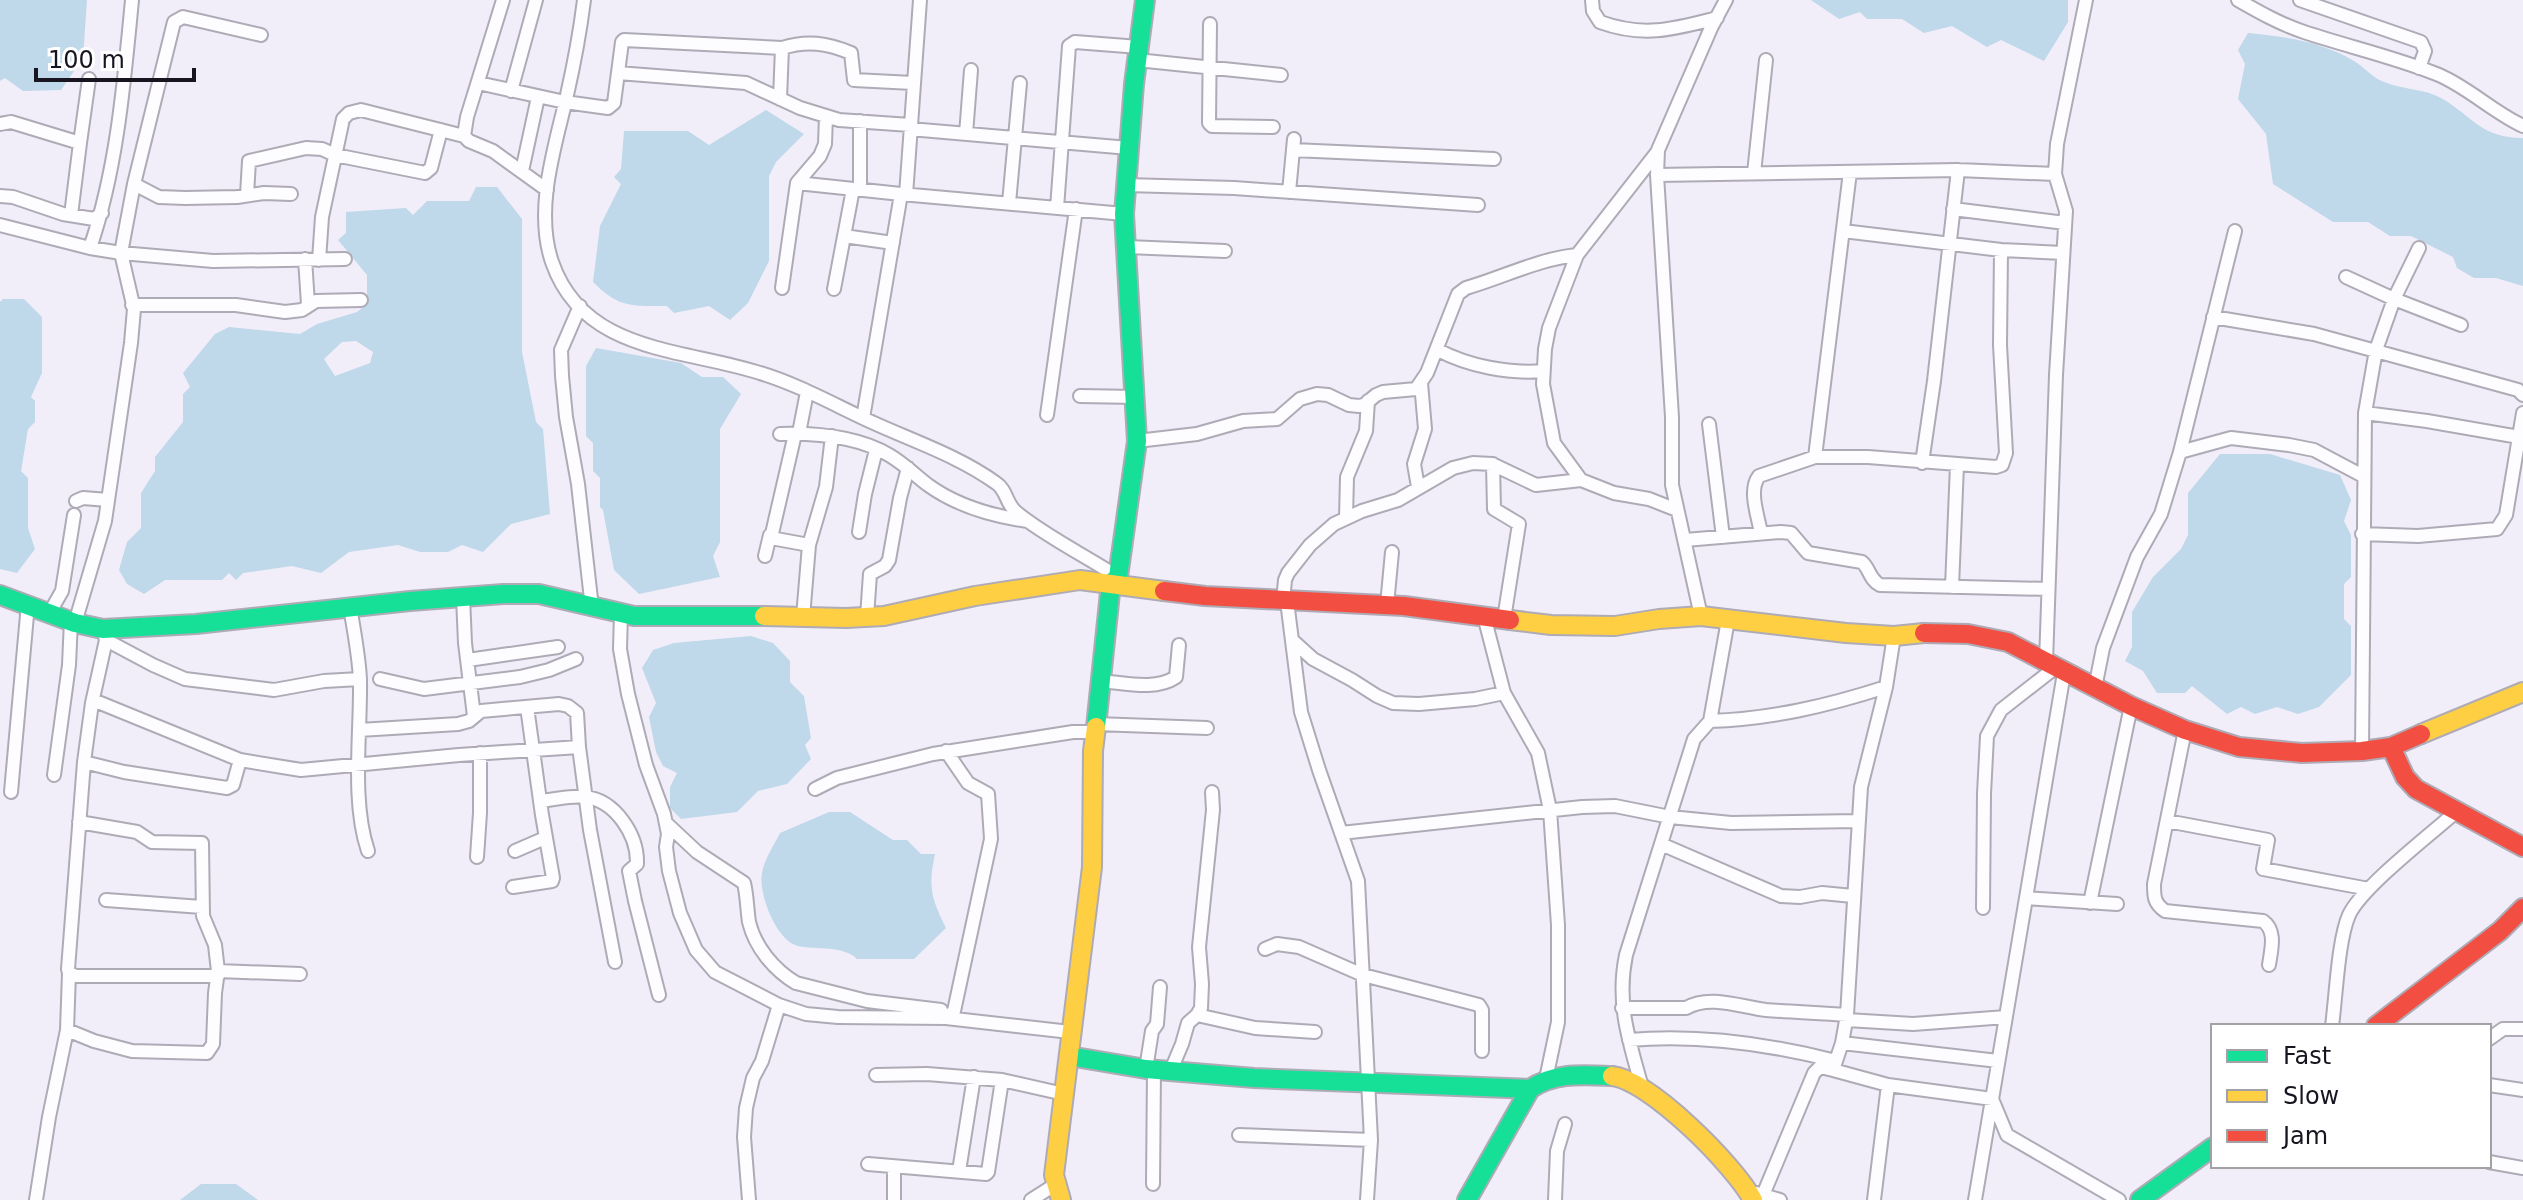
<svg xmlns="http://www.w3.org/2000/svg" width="2523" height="1200" font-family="'DejaVu Sans',sans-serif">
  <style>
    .water { fill: #bfd8ea; fill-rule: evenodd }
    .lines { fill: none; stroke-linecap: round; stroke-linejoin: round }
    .street-casing { stroke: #aeabb6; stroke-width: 16 }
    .fast-casing { stroke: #aeabb6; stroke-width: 22 }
    .slow-casing { stroke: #aeabb6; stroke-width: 22 }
    .jam-casing { stroke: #aeabb6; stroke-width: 22 }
    .street { stroke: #fdfcfe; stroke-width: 12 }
    .fast { stroke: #16e098; stroke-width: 18 }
    .slow { stroke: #ffcf43; stroke-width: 18 }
    .jam { stroke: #f24e42; stroke-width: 18 }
  </style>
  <rect width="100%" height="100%" fill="#f1eef9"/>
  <!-- water -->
  <path class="water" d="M0,0H87L83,58L61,90L23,91L5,78L0,81Z
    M1811,0H2068V22L2044,61L2001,40L1987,47L1952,26L1924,33L1902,19H1867L1860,12L1839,19Z
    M2248,33C2286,37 2320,41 2354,61C2364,67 2373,78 2384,82C2403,90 2424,88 2443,99C2474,118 2482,138 2523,138V286L2496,278H2474L2457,268L2453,257L2411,236H2390L2368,222H2333L2273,184L2266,134L2238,99L2245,64L2238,50Z
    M766,110L804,134L776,162L769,176V261L748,303L730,320L709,306L674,313L667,306C631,306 619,308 593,282L600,226L621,184L614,177L621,169L624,131H688L709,145Z
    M476,187H497L522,219V352L536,422L543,429L550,514L511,524L483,552L462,545L448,552H420L398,545L349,552L321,573L292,566L243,573L236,580L229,573L222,580H165L144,594L127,584L119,570L127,542L141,528V493L155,471V457L183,422V394L190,387L183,373L215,334L229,327L300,334L317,324L357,312L367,304V275L338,240L346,233V212L406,208L413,215L427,201H469ZM356,341L373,352L370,363L335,376L324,359L342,342Z
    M3,299H24L42,317V373L31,397L35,401V422L28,429L21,471L28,478V528L35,549L17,573L0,569V302Z
    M596,348L681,363L702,377H723L741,394L720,429V542L713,556L720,577L639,594L614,570L603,510L600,507V478L593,471V443L586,436V366Z
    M2220,454H2270L2340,475L2351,500L2344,521L2351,535V577L2344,584V619L2351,626V675L2319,707L2298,714L2277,707L2255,714L2241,707L2227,714L2192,686L2185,693H2157L2143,671L2125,661L2132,647V612L2153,577L2181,549L2188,535V493Z
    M751,636L773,643L790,661V682L804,696L811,738L805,745L811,759L787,784L758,791L737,812L681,819L670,808V787L677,773L663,766L656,752L649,717L656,703L642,668L653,650L674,643Z
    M829,812H850L893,840H907L921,854H935C928,887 931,898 946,928L914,959H857C843,945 817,950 798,946C776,941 758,893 762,873C764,860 774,845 780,833Z
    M201,1184H236L258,1200H180Z"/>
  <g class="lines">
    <!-- street casing -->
    <g class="street-casing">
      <path id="street" d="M503,0L467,117L464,136L469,141L493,151L547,190
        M584,0C580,32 574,64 567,95C555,147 534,209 552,262C584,354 683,348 760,373C800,385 838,407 876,424C916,442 960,457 996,483C1007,490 1006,504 1016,512C1045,536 1086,556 1118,577
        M1592,0L1593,11L1600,22C1644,38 1674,29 1717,18
        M2238,0C2259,12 2280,24 2304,32C2349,47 2395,57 2439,75C2469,88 2493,112 2523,126
        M2300,0L2421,42L2425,51L2419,68
        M1210,24L1209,123L1212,126L1273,127
        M261,35L183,17L174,22L134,184L121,253L213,261L345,259
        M1137,60L1281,75
        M618,73L746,83L800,108L839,120L910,125
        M478,83L565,102L608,108L614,103L622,42L624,40L782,48C807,40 827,43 851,53L854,80L913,83
        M511,91L536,0
        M780,99L782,48
        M0,124L11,122L80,143L71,215
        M910,129L1129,148
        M966,134L971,70
        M80,143L89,79
        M1293,150L1494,159
        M1658,151L1577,255L1549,328L1545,349L1543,384L1554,443L1581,480L1614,493L1649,499L1677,510
        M522,171L538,97
        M1754,173L1766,60
        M1657,175L1958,170L2055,174
        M797,183L901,194
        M134,184L159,197L185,198L237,197L264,193L291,194
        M1126,185L1234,188L1478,205
        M860,190V121
        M1289,192L1294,139
        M247,195L249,161L306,148L322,149L335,155L425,173L431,168L441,130
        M906,195L920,0
        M0,196L13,197L63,214L94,219L102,213
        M1009,203L1020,83
        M1057,208L1069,46L1075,42L1139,47
        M1953,209L2065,223
        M0,225L90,248L121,253L134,309L131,343L105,521L75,623
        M1843,231L2001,250L2063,253
        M844,236L893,243
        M1127,247L1225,251
        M90,248C117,169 124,83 132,0
        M305,259L308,304
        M319,260L322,217L343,119L349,113L361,110L464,136
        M2346,277L2394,299L2461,325
        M782,288L797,183L820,156L825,144L826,116
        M834,289L853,189
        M132,305H236L285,312L302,310L316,301L361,300
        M580,306L561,350L562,376L566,417L578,484L592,608
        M2213,317L2314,334L2518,390L2523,395
        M1438,350C1468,366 1509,374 1543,371
        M1080,396L1136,397
        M2365,413L2427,421L2519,437
        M1047,415L1076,209
        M863,418L901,194L1124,214
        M1709,424L1723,537
        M799,433L807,392
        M780,434C816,433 857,436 889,455C903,463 915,475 928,485C957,506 992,516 1027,521
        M795,434L771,538L809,545
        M1137,441L1197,434L1243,421L1277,419L1300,399L1317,394L1328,395L1349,405L1359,406L1364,405L1376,395L1383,392L1416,389L1427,373L1458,294L1466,288C1504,277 1538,259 1577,255
        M2180,452L2231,438L2289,445L2314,450L2363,476
        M1815,457L1850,172
        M1922,463L1934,381L1958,170
        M1493,464L1494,509L1519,524L1504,619
        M1418,487L1414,464L1425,429L1421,383
        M76,501L83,498L108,500
        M1346,518L1347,477L1366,431L1368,401
        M859,532L865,494L876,450
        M1761,533C1758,516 1748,490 1759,476L1815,457H1868L1996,467L2002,465L2006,453L2000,345L2001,250
        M2362,534L2418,536L2497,529L2506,515L2523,413
        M1685,540L1781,532L1791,533L1808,553L1862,562C1870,569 1869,579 1880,585L2048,589
        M765,556L770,535
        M1952,587L1957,465
        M463,597L465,643L474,716
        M1283,601L1285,580L1288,573L1310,545L1334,524L1362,511L1398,500L1453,468L1473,463L1492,464L1536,485L1581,480
        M1287,601L1301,712L1319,770L1358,881L1371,1140L1367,1200
        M1387,605L1392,552
        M350,607C354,631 359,656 360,680C361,733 351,801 368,851
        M50,612L62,591L74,515
        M621,613L620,649L628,694L646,765L664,814L668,834L666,847L669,871L680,913L696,950L715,972L779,1005L806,1014L838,1017L946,1018L1070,1032
        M1484,616L1504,693L1538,753L1550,810L1558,925V1022L1546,1079
        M1701,616L1672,485V417L1657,175L1658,150L1711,28L1726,0
        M803,617L809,545L826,487L832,436
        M867,617L870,574L885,566L889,560L900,498L908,468
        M103,629L106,640L92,703L84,762L68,969L69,973L76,976H218
        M106,640L153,665L185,679L274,690L324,681L360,679
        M1292,640L1313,659L1352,680L1377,696L1393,703L1419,704L1475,699L1504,693
        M468,660L558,647
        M2046,662L2056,375L2066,211L2055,174L2057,144L2086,0
        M380,679L424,689L520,677L549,670L576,659
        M1101,681C1126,683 1155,691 1176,677L1179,645
        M2095,688L2103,648L2137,557L2161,514L2180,452L2235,231
        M93,700L240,760L301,770L459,755L579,747L590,830L615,962
        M1710,721L1728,620
        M1096,724L1207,728
        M359,730L458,724L469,721L481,711L559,704L568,706L577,713L579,747
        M2185,730L2154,884C2154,897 2154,903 2165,911L2263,921C2277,931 2271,950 2269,965
        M946,751L968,783L988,794L991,839L954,1011L946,1018
        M2362,751L2365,413L2376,350L2394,299L2419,248
        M84,762L124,772L227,788L233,785L240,760
        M54,775L69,665L71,620
        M815,789L837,778L933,754L1073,732H1096
        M11,792L28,604
        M540,801C554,800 571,795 585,797C615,800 638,835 637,864L629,871L635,901L659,995
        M2167,821L2268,840L2263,869L2369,889
        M666,823L697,852L744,883C747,895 747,909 749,922C755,947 774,970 796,983L867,1001L941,1010
        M1341,833L1582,807L1615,806L1670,817L1731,823L1858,821
        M1661,844L1781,896L1800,897L1822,893L1853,896
        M515,851L545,838
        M477,857L480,813V753
        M513,887L552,881L553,878L542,815L527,707
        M2026,898L2117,904
        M106,900L202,907
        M2090,903L2131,706
        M1983,908L1984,794L1987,736L2001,710L2056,667
        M1265,949L1277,944L1299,947L1363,975L1479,1005L1482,1010V1051
        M218,971L300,974
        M1622,1008H1686C1710,994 1741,1007 1766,1010C1793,1012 1820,1013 1847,1015
        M1197,1015L1255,1028L1315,1032
        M1847,1020L1913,1024L2006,1017
        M2332,1026C2336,997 2338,940 2349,915C2362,887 2431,834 2457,811
        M67,1030L94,1041L132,1051L207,1053L213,1044L215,993L218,971L215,945L203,916L202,843L152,842L137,832L79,822
        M2489,1039L2503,1029H2523
        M1629,1040C1698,1034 1769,1044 1836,1061
        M1842,1043L1998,1061
        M1146,1069L1152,1031L1157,1024L1160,987
        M1171,1070L1182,1044L1188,1023L1197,1015L1201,1008L1202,984L1199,947L1213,810L1212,792
        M1833,1070L1888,1085L1992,1099L2007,1135L2119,1200
        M876,1075L927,1074L1002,1080L1064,1094
        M2489,1085L2523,1090
        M1642,1087C1629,1041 1616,1003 1626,955L1694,739L1710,721C1771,719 1827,706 1886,687
        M1239,1135L1371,1140
        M2489,1162L2523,1168
        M868,1164L986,1174L988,1172L1002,1080
        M959,1171L974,1077
        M1153,1184L1154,1070
        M1756,1193L1780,1200
        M1763,1195L1814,1073L1820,1067L1833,1070L1842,1043L1847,1015L1861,787L1886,687L1894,636
        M36,1200L49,1117L67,1030L69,973
        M749,1200L744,1137L746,1108L753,1078L762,1061L779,1005
        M894,1200V1167
        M1031,1200L1056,1184
        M1555,1200L1557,1151L1565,1124
        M1874,1200L1888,1085
        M1975,1200L2064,673"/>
    </g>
    <!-- fast casing -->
    <g class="fast-casing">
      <path id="fast" d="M0,595L75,623L103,629L196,624L410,601L503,594H539L634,616H764
        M1096,727L1111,583L1118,577L1137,441L1124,214L1134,84L1145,0
        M1069,1056L1146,1069L1254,1078L1530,1089C1554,1072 1584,1075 1612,1076
        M1467,1200L1530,1089
        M2140,1200L2213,1147"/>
    </g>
    <!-- slow casing -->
    <g class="slow-casing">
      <path id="slow" d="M764,616L846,618L884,616L975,596L1080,580L1164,591
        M1510,620L1551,625L1615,626L1659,619L1701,616L1846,633L1894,636L1924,633
        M2421,734L2523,692
        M1612,1076C1650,1080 1735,1166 1753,1200
        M1061,1200L1054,1175L1092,867L1093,751L1096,727"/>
    </g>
    <!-- jam casing -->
    <g class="jam-casing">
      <path id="jam" d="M1164,591L1205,596L1404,606L1510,620
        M1924,633L1968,634L2008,642L2131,706L2185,730L2239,747L2302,753L2362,751L2391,747L2421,734
        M2391,747L2405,777L2416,789L2523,847
        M2376,1026L2500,931L2523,908"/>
    </g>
    <!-- street -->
    <use href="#street" class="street"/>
    <!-- fast -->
    <use href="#fast" class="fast"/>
    <!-- slow -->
    <use href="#slow" class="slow"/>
    <!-- jam -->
    <use href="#jam" class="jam"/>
  </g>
  <!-- legend -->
  <rect x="2211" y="1024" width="280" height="144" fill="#ffffff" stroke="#a3a1a6" stroke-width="2"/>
  <rect x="2227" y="1050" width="40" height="12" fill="#16e098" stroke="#a3a1a6" stroke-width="2"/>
  <text x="2283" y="1064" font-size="24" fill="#181520">Fast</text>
  <rect x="2227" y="1090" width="40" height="12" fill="#ffcf43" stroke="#a3a1a6" stroke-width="2"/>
  <text x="2283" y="1104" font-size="24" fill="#181520">Slow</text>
  <rect x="2227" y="1130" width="40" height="12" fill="#f24e42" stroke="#a3a1a6" stroke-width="2"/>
  <text x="2283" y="1144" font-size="24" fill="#181520">Jam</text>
  <!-- scale -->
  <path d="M36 68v12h158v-12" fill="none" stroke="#181520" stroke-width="4"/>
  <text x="48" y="68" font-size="24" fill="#181520" stroke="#ffffff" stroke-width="6" paint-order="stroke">100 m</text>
</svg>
